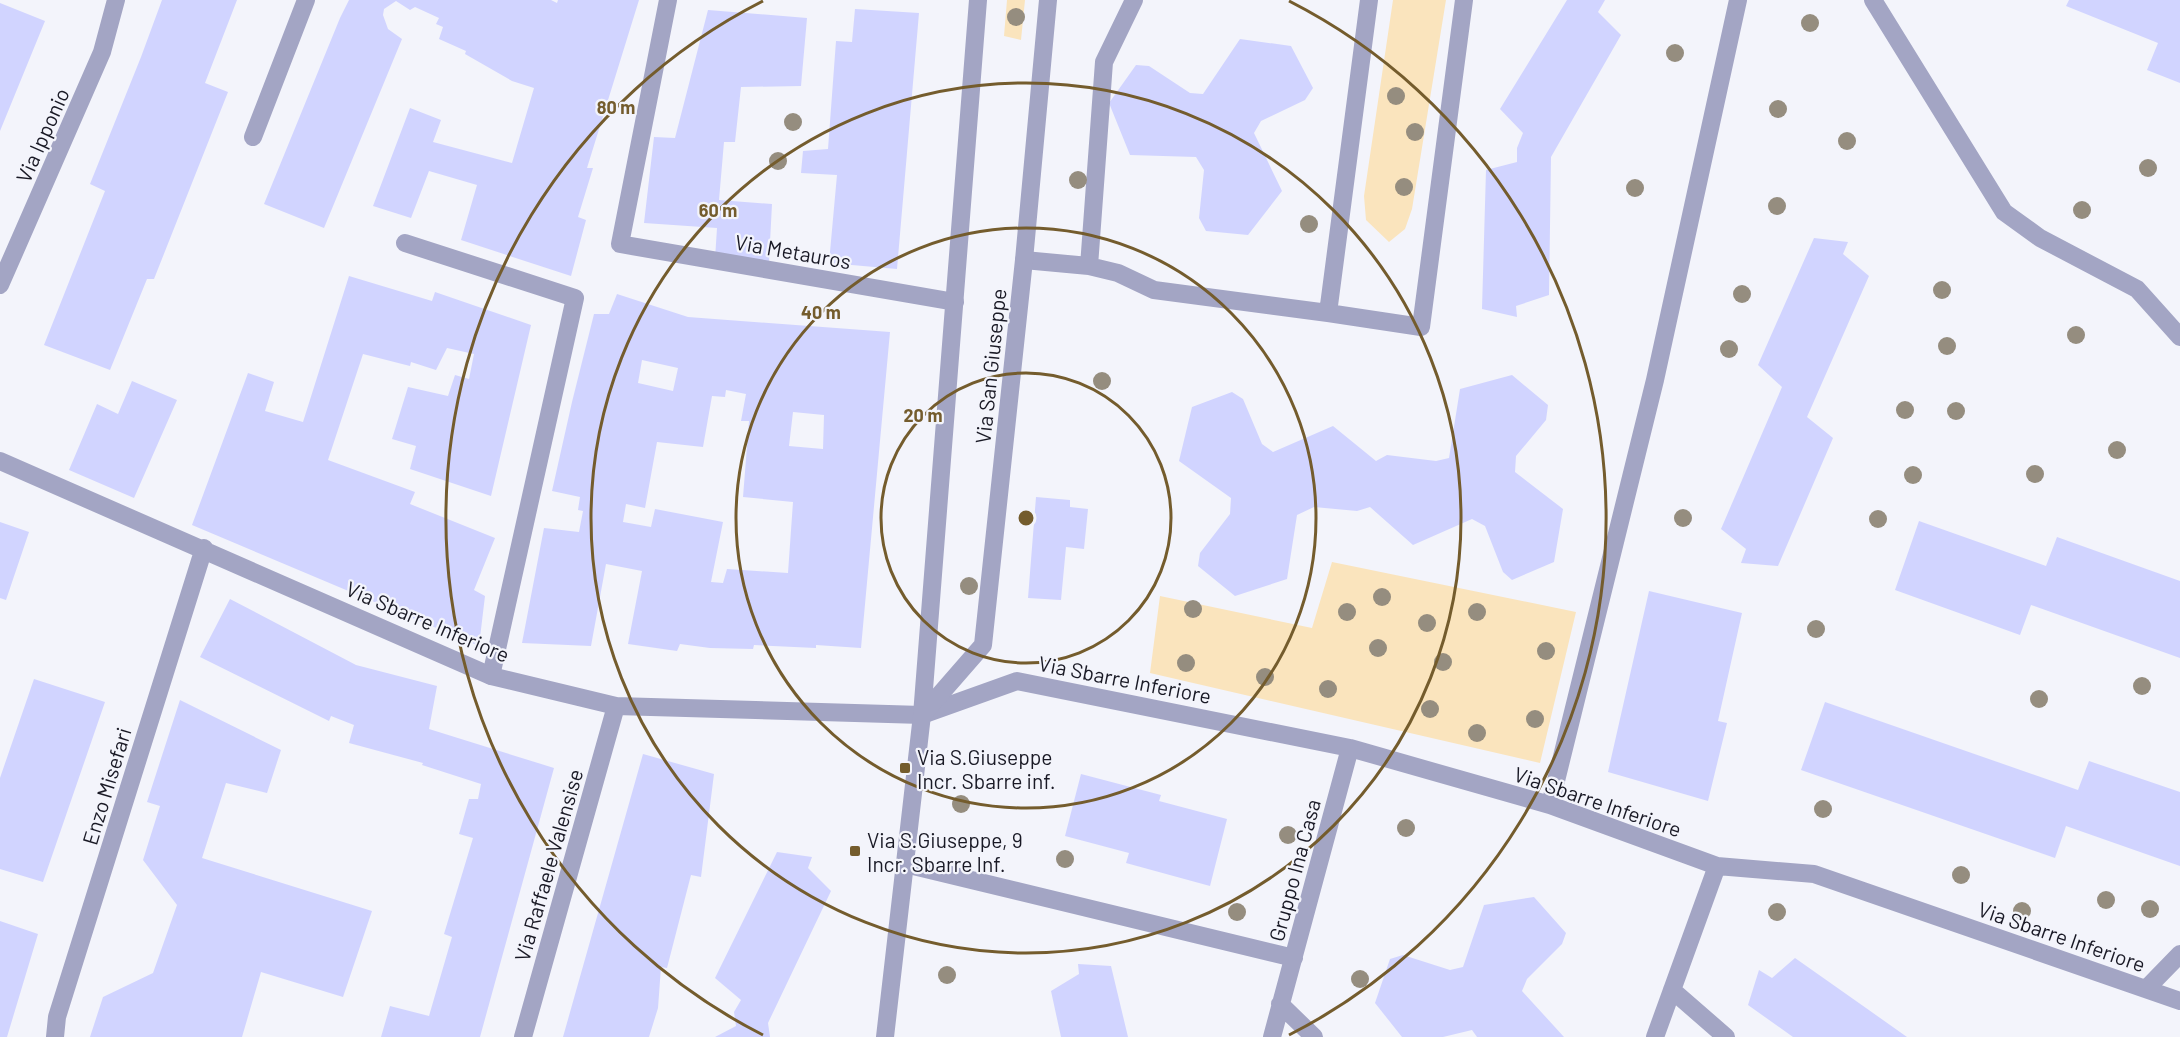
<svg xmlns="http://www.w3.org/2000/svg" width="2180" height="1037" font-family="Barlow,sans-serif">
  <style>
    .green { fill: #fae4bd }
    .building { fill: #d1d4ff; fill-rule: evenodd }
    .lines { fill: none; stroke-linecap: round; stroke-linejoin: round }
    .service { stroke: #a3a5c4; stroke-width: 18 }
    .minor { stroke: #a3a5c4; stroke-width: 18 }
    .tertiary { stroke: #a3a5c4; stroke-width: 18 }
    .tree { fill: #958d7f }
    .ring { fill: none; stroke: #745c2d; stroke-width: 3 }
    .poi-dot { fill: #745c2d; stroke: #f3f4fb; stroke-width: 2 }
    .labels { text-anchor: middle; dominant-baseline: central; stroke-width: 4.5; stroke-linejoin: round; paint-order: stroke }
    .street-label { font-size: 21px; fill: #191925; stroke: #f3f4fb }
    .poi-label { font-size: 21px; fill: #191925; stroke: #f3f4fb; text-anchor: start }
    .centre { fill: #745c2d; stroke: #f3f4fb; stroke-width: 3 }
    .ring-label { font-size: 18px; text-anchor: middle; font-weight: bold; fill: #745c2d; stroke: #f3f4fb; stroke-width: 4.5; stroke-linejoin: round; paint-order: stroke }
  </style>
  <rect width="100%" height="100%" fill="#f3f4fb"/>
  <!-- green -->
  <path class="green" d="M1007,0H1025L1021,40L1004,36Z
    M1393,0H1446L1412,209L1405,229L1389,242L1366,220L1364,196Z
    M1332,562L1576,612L1540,763L1150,673L1160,596L1312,628Z"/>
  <!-- building -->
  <path class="building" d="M162,0H237L205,83L228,92L154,279H147L110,370L44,345L105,191L90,184L141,57Z
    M349,0H551L557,3L558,0H639L587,168H593L578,217L586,220L571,276L461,240L477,185L429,171L411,218L373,206L410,108L441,120L433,142L512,163L534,88L512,81L465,54L466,51L439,39L443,27L436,24L439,18L415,7L410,10L396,1L384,9L383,15L388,29L402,39L324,228L264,204L340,18Z
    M1567,0H1605L1598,12L1621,35L1551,157L1549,295L1516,306L1517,317L1482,309L1486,170L1517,162V148L1523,133L1500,109Z
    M2069,0H2180V83L2147,70L2158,43L2066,6Z
    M0,3L45,21L0,131Z
    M855,9L919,13L897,269L829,263L837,175L801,173L803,151L828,149L836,41L852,42Z
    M708,10L807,18L801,86L741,87L735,142H724L719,200L772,204L769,262L715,259L717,228L644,223L654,137L675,138Z
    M1240,39L1291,46L1313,88L1305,100L1261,121L1254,133L1282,191L1248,235L1206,231L1199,218L1204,170L1196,157L1130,155L1109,103L1136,65L1149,66L1190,93L1203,94Z
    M1814,238L1848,242L1843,254L1869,276L1807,417L1833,438L1778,566L1741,563L1746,549L1721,529L1782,387L1758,365Z
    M349,276L432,301L435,292L531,325L491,496L410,469L416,446L392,439L408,387L448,396L455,375L469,379L474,354L447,348L436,370L411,362L410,366L363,354L328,460L415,492L410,504L495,538L474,590L485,596L479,646L192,525L248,373L274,382L265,411L303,422Z
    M617,294L688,317L890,332L861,648L816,645V648L754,645L753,649L710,648L680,644L677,651L628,644L642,571L606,564L591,646L522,643L544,528L579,532L583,511L578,510L580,497L552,491L572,402L594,314H609ZM642,360L678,368L673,391L638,383ZM726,390L746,394L741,421H749L743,497L793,502L788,573L727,569L723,583L711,582L723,522L655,509L651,527L623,522L626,504L645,508L657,442L703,447L712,396L725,397ZM793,412L824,415L823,449L789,446Z
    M1512,375L1548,405L1546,420L1516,456L1515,472L1563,509L1554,562L1512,580L1503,572L1485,526L1472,519L1413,545L1370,507L1357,511L1314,507L1297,515L1287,579L1235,596L1198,566L1200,553L1230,514L1231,498L1179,461L1192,407L1232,392L1243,399L1262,444L1273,452L1333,426L1376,461L1387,455L1436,461L1449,458L1460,389Z
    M132,381L177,400L134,498L69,470L97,404L118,414Z
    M1036,497L1070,500V507L1088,509L1084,549L1066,547L1061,600L1028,598Z
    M1919,521L2046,566L2057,537L2180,581V658L2031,605L2020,635L1895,590Z
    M0,522L29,532L6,600L0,598Z
    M1649,591L1742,613L1718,721L1727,723L1708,801L1608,772Z
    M230,599L356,665L437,686L429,729L554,768L480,1037H381L390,1006L429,1016L452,937L444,934L473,838L459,834L469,799H478L481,784L422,765L423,763L349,743L354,725L331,716L329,721L200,657Z
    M34,679L105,702L43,882L0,869V778Z
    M180,700L281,750L267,793L226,783L202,858L372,911L343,997L261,972L242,1037H90L103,997L153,973L177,905L143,860L160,806L147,802Z
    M1825,702L2078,790L2089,761L2180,792V866L2066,826L2055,858L1801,770Z
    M643,754L714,774L701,877L691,875L667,968L661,967L658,1008L649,1037H563Z
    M1081,774L1161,795L1159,801L1227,819L1210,886L1126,863L1129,853L1065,836Z
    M777,852L812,857L808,868L831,891L768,1023L770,1037H715L736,1026L734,1012L741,1000L715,978Z
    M1534,897L1566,933L1562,944L1527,979L1522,991L1564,1037H1477L1472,1030L1443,1037H1402L1375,1003L1390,959L1403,955L1450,970L1463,967L1484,905Z
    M0,921L38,934L7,1037H0Z
    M1795,958L1866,1008L1907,1037H1793L1748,1005L1759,970L1772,978Z
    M1078,964L1111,966L1128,1037H1061L1051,991L1079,974Z"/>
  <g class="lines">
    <!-- service -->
    <path class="service" d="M668,0L620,244L955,302
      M253,137L306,0
      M405,243L575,298L491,676"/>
    <!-- minor -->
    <path class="minor" d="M1873,0L2004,212L2040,238L2137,289L2180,337
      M1024,260L1089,266L1118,273L1154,290L1328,313L1421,327L1464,0
      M1089,266L1104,62L1134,0
      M0,285L102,52L116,0
      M1328,313L1369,0
      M0,461L491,676L616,706L922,715L1017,681L1350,748L1550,805L1717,866L1814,874L2180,1001
      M1550,805L1655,380L1738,0
      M905,864L1294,958
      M2146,989L2180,954
      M1672,990L1726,1037
      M1280,1004L1314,1037
      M55,1037L57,1017L204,548
      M523,1037L616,706
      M1272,1037L1350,748
      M1655,1037L1717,866"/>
    <!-- tertiary -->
    <path class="tertiary" d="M922,715L983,645L1024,260L1048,0
      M885,1037L922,715L978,0"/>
  </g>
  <!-- trees -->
  <g class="tree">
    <circle cx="1016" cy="17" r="9"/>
    <circle cx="1810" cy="23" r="9"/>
    <circle cx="1675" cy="53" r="9"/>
    <circle cx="1396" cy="96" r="9"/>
    <circle cx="1778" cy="109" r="9"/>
    <circle cx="793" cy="122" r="9"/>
    <circle cx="1415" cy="132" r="9"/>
    <circle cx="1847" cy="141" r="9"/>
    <circle cx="778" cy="161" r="9"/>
    <circle cx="2148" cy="168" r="9"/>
    <circle cx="1078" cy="180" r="9"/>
    <circle cx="1404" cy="187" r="9"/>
    <circle cx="1635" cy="188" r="9"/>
    <circle cx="1777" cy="206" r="9"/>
    <circle cx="2082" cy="210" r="9"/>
    <circle cx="1309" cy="224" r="9"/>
    <circle cx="1942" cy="290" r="9"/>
    <circle cx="1742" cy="294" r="9"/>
    <circle cx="2076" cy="335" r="9"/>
    <circle cx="1947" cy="346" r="9"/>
    <circle cx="1729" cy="349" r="9"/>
    <circle cx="1102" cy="381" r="9"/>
    <circle cx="1905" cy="410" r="9"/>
    <circle cx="1956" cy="411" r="9"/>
    <circle cx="2117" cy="450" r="9"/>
    <circle cx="2035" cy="474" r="9"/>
    <circle cx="1913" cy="475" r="9"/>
    <circle cx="1683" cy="518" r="9"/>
    <circle cx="1878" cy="519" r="9"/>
    <circle cx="969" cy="586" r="9"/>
    <circle cx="1382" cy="597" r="9"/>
    <circle cx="1193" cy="609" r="9"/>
    <circle cx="1347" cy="612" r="9"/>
    <circle cx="1477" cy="612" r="9"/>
    <circle cx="1427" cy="623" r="9"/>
    <circle cx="1816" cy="629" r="9"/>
    <circle cx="1378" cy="648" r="9"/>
    <circle cx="1546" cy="651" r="9"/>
    <circle cx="1443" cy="662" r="9"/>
    <circle cx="1186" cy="663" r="9"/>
    <circle cx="1265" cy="677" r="9"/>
    <circle cx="2142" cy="686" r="9"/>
    <circle cx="1328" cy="689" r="9"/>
    <circle cx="2039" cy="699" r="9"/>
    <circle cx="1430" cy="709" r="9"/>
    <circle cx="1535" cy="719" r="9"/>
    <circle cx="1477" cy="733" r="9"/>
    <circle cx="961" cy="804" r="9"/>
    <circle cx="1823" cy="809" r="9"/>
    <circle cx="1406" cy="828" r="9"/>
    <circle cx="1288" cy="835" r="9"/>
    <circle cx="1065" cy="859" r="9"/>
    <circle cx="1961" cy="875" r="9"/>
    <circle cx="2106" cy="900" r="9"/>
    <circle cx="2150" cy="909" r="9"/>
    <circle cx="2022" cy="911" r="9"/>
    <circle cx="1237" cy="912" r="9"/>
    <circle cx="1777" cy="912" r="9"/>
    <circle cx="947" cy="975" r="9"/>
    <circle cx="1360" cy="979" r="9"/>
  </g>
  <!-- distance rings -->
  <g class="ring">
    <circle cx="1026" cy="518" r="145"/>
    <circle cx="1026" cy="518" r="290"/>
    <circle cx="1026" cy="518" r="435"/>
    <path d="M763 1035A580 580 0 0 1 763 1M1289 1A580 580 0 0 1 1289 1035"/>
  </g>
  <!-- markers -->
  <g class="poi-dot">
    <rect x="899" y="762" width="12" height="12" rx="3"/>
    <rect x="849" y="845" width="12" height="12" rx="3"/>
  </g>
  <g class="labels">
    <!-- street labels -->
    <g class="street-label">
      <text transform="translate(42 135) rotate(-66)">Via Ipponio</text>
      <text transform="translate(793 251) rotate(10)">Via Metauros</text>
      <text transform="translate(990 366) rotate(-84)">Via San Giuseppe</text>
      <text transform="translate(428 621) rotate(23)">Via Sbarre Inferiore</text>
      <text transform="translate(1125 679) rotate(11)">Via Sbarre Inferiore</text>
      <text transform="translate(106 786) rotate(-73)">Enzo Misefari</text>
      <text transform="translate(1598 801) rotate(19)">Via Sbarre Inferiore</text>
      <text transform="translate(548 865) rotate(-74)">Via Raffaele Valensise</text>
      <text transform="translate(1294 870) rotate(-75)">Gruppo Ina Casa</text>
      <text transform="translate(2062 936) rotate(19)">Via Sbarre Inferiore</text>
    </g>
    <!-- poi labels -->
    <g class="poi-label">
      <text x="917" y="756">Via S.Giuseppe<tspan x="917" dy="24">Incr. Sbarre inf.</tspan></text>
      <text x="867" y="839">Via S.Giuseppe, 9<tspan x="867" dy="24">Incr. Sbarre Inf.</tspan></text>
    </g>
  </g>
  <circle cx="1026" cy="518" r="9" class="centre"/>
  <g class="ring-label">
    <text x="616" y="114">80 m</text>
    <text x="718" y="217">60 m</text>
    <text x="821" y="319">40 m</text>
    <text x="923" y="422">20 m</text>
  </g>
</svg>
